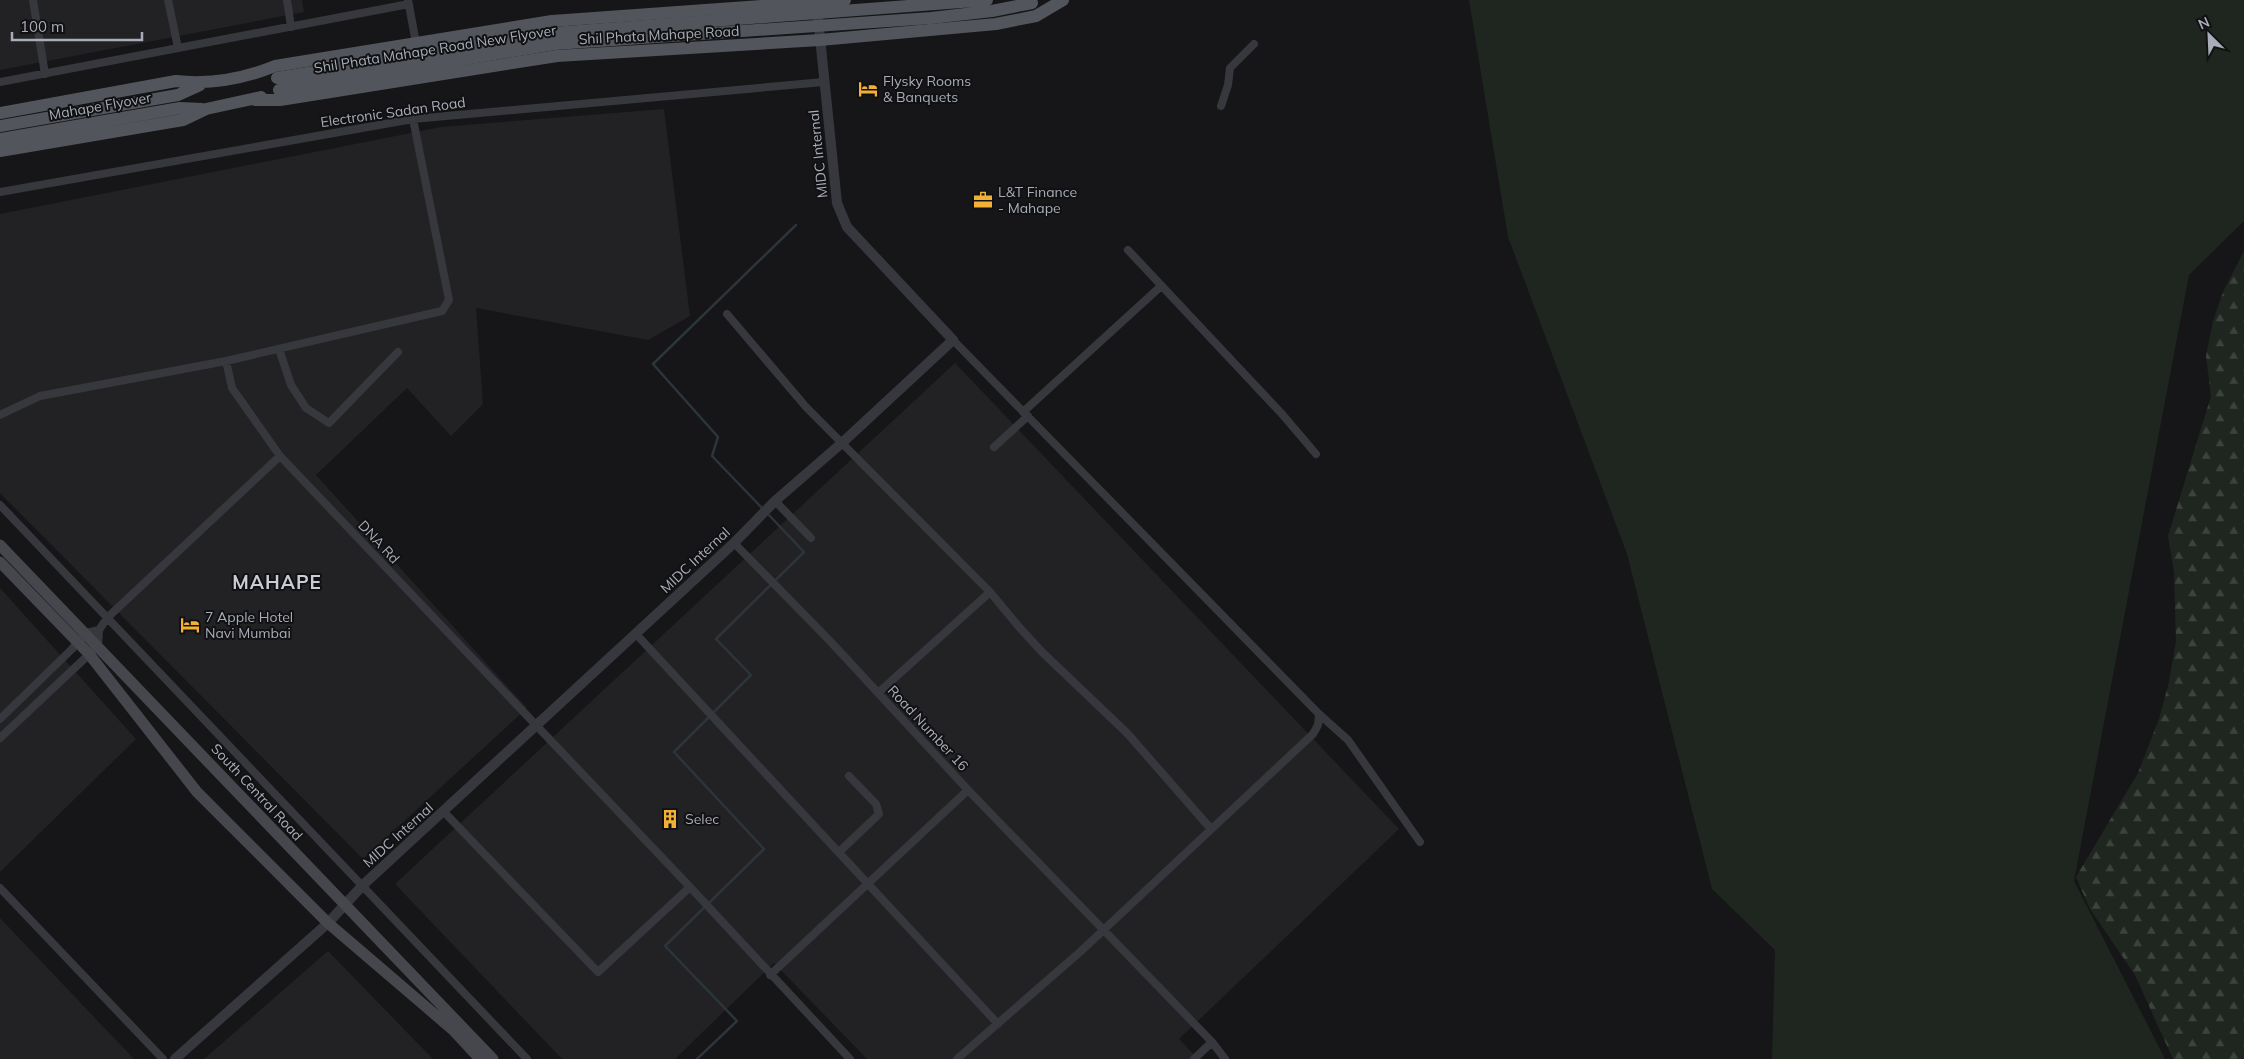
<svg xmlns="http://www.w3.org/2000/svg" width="2244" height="1059" font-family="Mulish,sans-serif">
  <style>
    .built { fill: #222225 }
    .forest { fill: url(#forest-firs) }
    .park { fill: #1e261f }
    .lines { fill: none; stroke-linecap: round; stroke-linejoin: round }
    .stream { stroke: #2c353c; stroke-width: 2.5 }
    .minor { stroke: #37383d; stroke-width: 8 }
    .tertiary { stroke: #37383d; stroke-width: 10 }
    .secondary { stroke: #45474d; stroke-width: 11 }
    .primary { stroke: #53555c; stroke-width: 12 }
    .primary-bridge { stroke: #53555c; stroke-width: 12 }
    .labels { text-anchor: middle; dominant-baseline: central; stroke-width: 4; stroke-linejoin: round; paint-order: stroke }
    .street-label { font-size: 14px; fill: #a8adb8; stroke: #111113 }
    .poi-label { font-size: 14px; fill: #a8adb8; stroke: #111113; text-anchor: start }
    .district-label { font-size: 19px; font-weight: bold; letter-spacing: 1px; fill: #c9ccd4; stroke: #111113 }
  </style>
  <defs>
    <pattern id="forest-firs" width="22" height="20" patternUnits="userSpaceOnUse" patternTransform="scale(1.25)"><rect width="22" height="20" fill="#1e261f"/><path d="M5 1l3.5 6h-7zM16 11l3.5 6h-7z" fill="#3c433d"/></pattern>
  </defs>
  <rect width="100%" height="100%" fill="#161618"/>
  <!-- built -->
  <path class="built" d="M0,0H302L304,12L0,70Z
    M664,109L690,316L648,340L476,308L483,404L451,436L407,388L316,475L527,708L363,859L0,493V214L441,127Z
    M955,363L1399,829L1179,1039L1198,1059H867L774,963L675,1059H562L395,884Z
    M0,588L136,739L0,872Z
    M0,918L134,1059H0Z
    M328,951L433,1059H204Z"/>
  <!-- forest -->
  <path class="forest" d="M2244,251V1059H2173L2135,975L2090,909L2076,877L2138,773L2159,719L2169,682L2176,641L2174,572L2168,536L2211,396L2206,356L2213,321L2223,292Z"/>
  <!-- park -->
  <path class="park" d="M1469,0H2244V221L2189,275L2074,881L2165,1059H1772L1775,950L1712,889L1627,554L1508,237Z"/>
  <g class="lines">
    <!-- stream -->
    <path class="stream" d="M763,509L712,456L718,437L653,364L796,225
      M697,1059L737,1021L665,946L764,849L674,752L751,675L716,639L804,552L767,513"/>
    <!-- minor -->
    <path class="minor" d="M33,0L45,74
      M168,0L178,48
      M287,0L291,27
      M408,0L416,43
      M0,82L409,4
      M1221,106L1228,85L1230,68L1254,44
      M0,192L413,119L824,82
      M1128,250L1282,414L1316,454
      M727,314L806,407L990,592L1019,627L1042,652L1127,733L1211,829
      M953,340L1319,714L1318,725L1313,734L1080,952L957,1059
      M279,349L291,385L306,408L329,423L398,352
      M226,361L232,388L280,456L690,887L850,1059
      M1023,412L1160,287
      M0,415L40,396L226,361L442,311L449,300L413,119
      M994,447L1028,416
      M775,501L811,538
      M0,505L527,1059
      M734,543L830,641L968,790L1212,1042L1225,1059
      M636,634L998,1024
      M878,693L990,592
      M1319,714L1348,740L1420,842
      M0,719L72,649L86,633L99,630
      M0,738L98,646L99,630L107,618L280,456
      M444,812L598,972L690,887
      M839,852L879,814L876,804L849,776
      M0,888L163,1059
      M770,975L968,790
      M1194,1059L1212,1042"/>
    <!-- tertiary -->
    <path class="tertiary" d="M175,1059L328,923L363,885L734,543L775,501L843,442L953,340L847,227L837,203L818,18"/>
    <!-- secondary -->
    <path class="secondary" d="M0,545L493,1059
      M0,562L89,654L197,792L328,923L453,1030L480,1059"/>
    <!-- primary -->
    <path class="primary" d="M255,100H280L557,56L820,40L996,24L1036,16L1063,0
      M0,113L176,81C211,85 243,79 275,66L552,21L845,0
      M0,126L178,95L200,85
      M0,139L180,108L202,109
      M0,151L183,120L206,109L261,97"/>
    <!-- primary-bridge -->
    <path class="primary-bridge" d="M277,78L553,33L987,0
      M279,90L555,44L931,18L992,11L1032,3"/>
  </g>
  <!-- icons -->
  <defs>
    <g id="hotel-bare" transform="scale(1.5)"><path d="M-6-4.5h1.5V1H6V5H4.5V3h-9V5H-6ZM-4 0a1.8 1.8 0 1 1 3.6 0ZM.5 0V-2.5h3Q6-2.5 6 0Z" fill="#f2b134" stroke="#111113" stroke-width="2.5" paint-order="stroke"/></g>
    <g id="office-bare" transform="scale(1.5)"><path d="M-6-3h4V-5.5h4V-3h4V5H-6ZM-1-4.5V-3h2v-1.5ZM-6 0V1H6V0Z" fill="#f2b134" stroke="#111113" stroke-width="2.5" paint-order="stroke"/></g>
    <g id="building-bare" transform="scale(1.5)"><path d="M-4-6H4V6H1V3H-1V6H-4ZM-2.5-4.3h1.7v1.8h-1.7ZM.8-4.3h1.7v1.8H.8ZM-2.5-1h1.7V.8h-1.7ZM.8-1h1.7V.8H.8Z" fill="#f2b134" stroke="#111113" stroke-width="2.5" paint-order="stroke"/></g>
  </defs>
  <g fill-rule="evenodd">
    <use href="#hotel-bare" x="868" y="89"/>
    <use href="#office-bare" x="983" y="200"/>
    <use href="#hotel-bare" x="190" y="625"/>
    <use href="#building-bare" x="670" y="819"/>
  </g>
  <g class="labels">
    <!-- street labels -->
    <g class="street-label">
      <text transform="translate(659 35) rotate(-3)">Shil Phata Mahape Road</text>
      <text transform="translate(435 49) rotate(-9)">Shil Phata Mahape Road New Flyover</text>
      <text transform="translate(100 106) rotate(-10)">Mahape Flyover</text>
      <text transform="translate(393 112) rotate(-8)">Electronic Sadan Road</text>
      <text transform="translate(818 154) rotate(-96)">MIDC Internal</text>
      <text transform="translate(379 542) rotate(47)">DNA Rd</text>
      <text transform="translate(695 560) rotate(-43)">MIDC Internal</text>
      <text transform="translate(928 728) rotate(47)">Road Number 16</text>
      <text transform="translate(257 792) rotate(47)">South Central Road</text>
      <text transform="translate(398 835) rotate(-42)">MIDC Internal</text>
    </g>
    <!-- poi labels -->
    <g class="poi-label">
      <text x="883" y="81">Flysky Rooms<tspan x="883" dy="16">&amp; Banquets</tspan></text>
      <text x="998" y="192">L&amp;T Finance<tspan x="998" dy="16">- Mahape</tspan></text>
      <text x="205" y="617">7 Apple Hotel<tspan x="205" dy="16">Navi Mumbai</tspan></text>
      <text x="685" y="819">Selec</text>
    </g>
    <!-- district labels -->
    <g class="district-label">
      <text x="277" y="582">MAHAPE</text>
    </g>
  </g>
  <!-- north arrow -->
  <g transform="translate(2209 35) rotate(336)" stroke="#111113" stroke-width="4" paint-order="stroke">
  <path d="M0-4L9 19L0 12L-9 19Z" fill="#a8adb8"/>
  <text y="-8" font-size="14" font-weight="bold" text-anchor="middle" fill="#a8adb8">N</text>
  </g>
  <!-- scale -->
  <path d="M12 32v8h130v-8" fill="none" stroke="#a8adb8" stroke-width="2.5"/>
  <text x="20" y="32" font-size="15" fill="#a8adb8" stroke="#111113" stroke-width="4" paint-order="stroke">100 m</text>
</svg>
